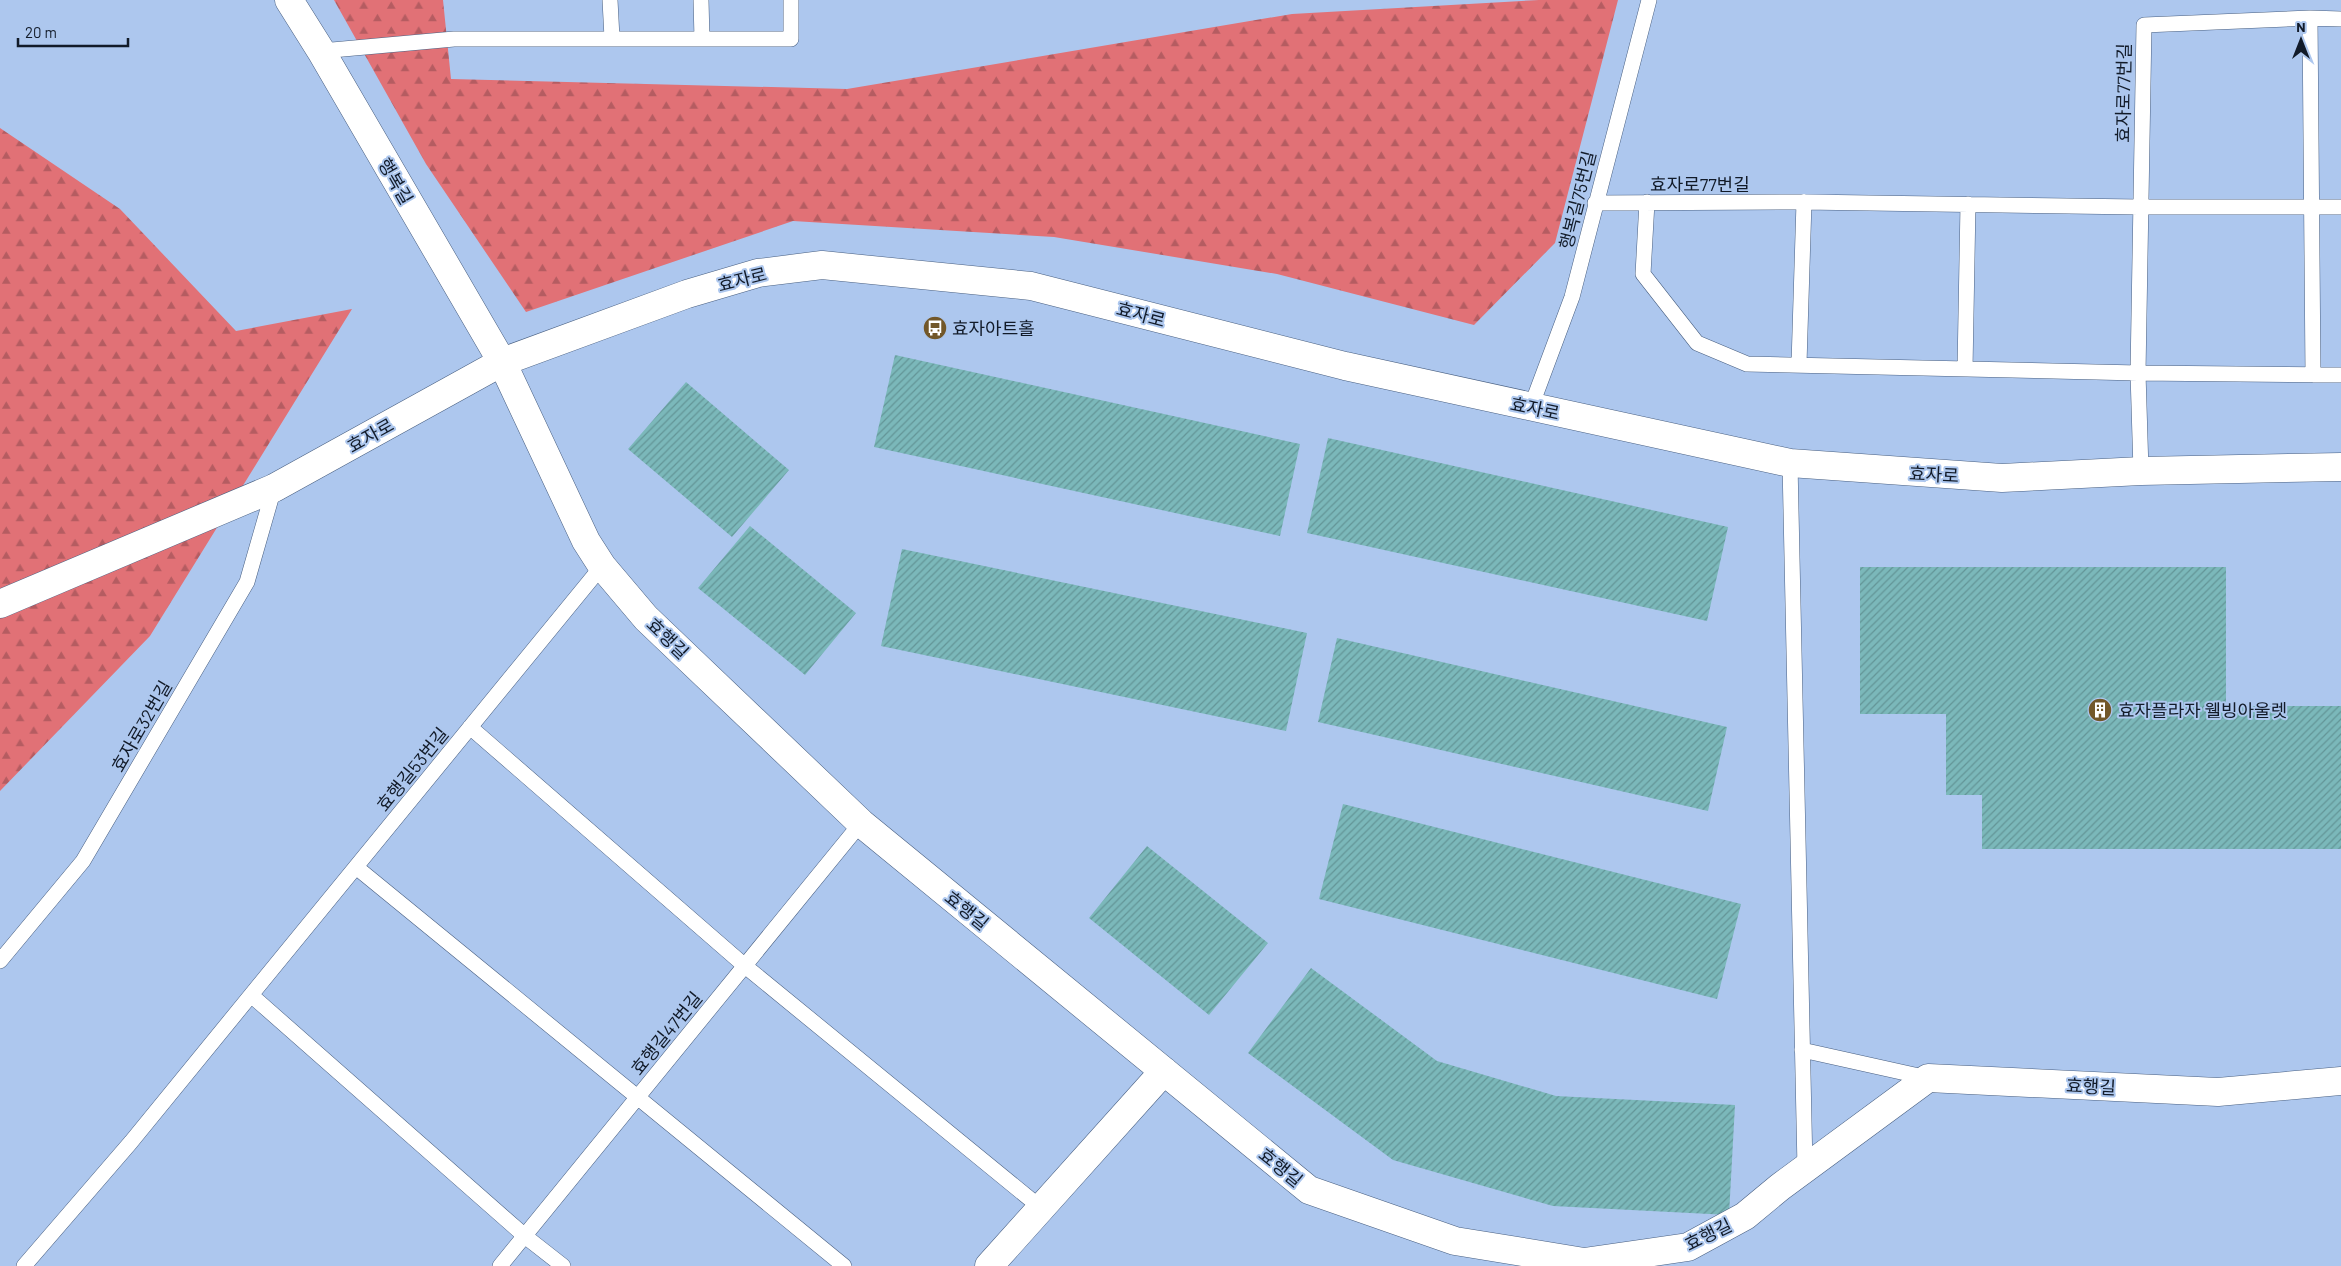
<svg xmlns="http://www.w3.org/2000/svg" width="2341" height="1266" font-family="Barlow,'Noto Sans KR',sans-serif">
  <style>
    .forest { fill: url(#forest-firs) }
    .building { fill: url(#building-hatch) }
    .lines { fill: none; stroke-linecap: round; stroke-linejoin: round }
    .lane-casing { stroke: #485f81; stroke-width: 16 }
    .street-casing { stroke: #485f81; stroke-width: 29 }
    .secondary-casing { stroke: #485f81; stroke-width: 29 }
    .lane { stroke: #fff; stroke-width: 15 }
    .street { stroke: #fff; stroke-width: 28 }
    .secondary { stroke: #fff; stroke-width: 28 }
    .labels { text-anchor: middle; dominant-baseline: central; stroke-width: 4; stroke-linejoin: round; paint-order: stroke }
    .street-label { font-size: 18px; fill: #121b29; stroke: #adc7ee }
    .poi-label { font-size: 18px; fill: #121b29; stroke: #adc7ee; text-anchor: start }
  </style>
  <defs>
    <pattern id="forest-firs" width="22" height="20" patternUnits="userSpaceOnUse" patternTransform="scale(1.25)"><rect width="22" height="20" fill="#e17176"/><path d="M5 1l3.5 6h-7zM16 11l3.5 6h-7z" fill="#b55c61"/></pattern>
    <pattern id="building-hatch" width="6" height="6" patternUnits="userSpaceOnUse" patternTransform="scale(1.25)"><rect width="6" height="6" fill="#7bb8ba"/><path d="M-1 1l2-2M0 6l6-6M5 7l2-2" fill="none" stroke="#639597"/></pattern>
  </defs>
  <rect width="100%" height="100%" fill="#adc7ee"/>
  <!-- forest -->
  <path class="forest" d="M334,0H443L451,79L847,89L1292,14L1539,0H1618L1555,243L1474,325L1277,274L1054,237L793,221L526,312L426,164Z
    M0,128L120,209L236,331L352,309L150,636L0,791Z"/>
  <!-- building -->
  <path class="building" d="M895,355L1300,444L1280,536L874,447Z
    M686,382L789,470L732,537L628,449Z
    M1328,438L1728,527L1707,621L1307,533Z
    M750,526L856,613L805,675L698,588Z
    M902,549L1307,633L1286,731L881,646Z
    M1860,567H2226V706H2341V849H1982V795H1946V714H1860Z
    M1337,638L1727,727L1708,811L1318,722Z
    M1343,804L1741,904L1717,999L1319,899Z
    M1147,846L1268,943L1209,1015L1089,918Z
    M1311,968L1437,1061L1556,1096L1735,1105L1729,1215L1553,1206L1393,1160L1248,1053Z"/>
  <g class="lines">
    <!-- lane casing -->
    <g class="lane-casing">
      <path id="lane" d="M610,0L612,38
        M701,0L702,39
        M2310,18L2313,375
        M321,51L454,39H791V0
        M1647,202L1643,274L1697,343L1747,364L2138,373L2341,375
        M1595,203L1804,202L2139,207H2341
        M1799,364L1804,202
        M1965,369L1968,204
        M1531,407L1572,297L1649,0
        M1790,463L1805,1168
        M2141,471L2138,373L2144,25L2310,18L2341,19
        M470,727L745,966L1041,1208
        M356,867L844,1266
        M0,961L83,861L247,582L274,488
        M251,995L602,566
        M1802,1050L1928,1078
        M24,1266L131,1142L251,995L526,1237L563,1266
        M500,1266L861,823"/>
    </g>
    <!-- street casing -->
    <g class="street-casing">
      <path id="street" d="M289,0L321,51L502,362L586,541L602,566L646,618L861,823L1309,1190L1455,1241L1584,1262L1688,1247L1745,1216L1780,1187L1928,1078L2218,1092L2341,1081
        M989,1266L1164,1071"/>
    </g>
    <!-- secondary casing -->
    <g class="secondary-casing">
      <path id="secondary" d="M0,604L274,488L502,362L687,294L758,273L822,265L1031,286L1345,366L1790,463L2002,478L2141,471L2341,467"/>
    </g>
    <!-- lane -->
    <use href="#lane" class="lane"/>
    <!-- street -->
    <use href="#street" class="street"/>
    <!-- secondary -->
    <use href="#secondary" class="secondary"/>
  </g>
  <!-- icons -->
  <defs>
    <g id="bus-disc" transform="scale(1.25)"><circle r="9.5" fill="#725729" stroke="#adc7ee"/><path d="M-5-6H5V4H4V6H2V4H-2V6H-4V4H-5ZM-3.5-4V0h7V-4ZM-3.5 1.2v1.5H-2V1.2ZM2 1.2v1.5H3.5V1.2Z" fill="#fff"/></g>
    <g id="building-disc" transform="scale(1.25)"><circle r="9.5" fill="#725729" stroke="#adc7ee"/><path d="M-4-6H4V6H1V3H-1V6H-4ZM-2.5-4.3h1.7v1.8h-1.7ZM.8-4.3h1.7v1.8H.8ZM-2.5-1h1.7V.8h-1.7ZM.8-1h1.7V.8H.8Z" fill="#fff"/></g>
  </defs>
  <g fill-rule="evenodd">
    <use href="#bus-disc" x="935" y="328"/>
    <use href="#building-disc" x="2100" y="710"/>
  </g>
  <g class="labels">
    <!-- street labels -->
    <g class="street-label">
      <text transform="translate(2123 93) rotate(-89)">효자로77번길</text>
      <text transform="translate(396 181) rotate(60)">행복길</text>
      <text x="1700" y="184">효자로77번길</text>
      <text transform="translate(1577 200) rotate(-76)">행복길75번길</text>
      <text transform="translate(742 279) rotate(-14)">효자로</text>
      <text transform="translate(1141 314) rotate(15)">효자로</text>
      <text transform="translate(1535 408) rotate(12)">효자로</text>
      <text transform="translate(370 435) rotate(-29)">효자로</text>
      <text transform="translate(1934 474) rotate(3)">효자로</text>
      <text transform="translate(668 638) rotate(44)">효행길</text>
      <text transform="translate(141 726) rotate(-60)">효자로32번길</text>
      <text transform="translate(412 769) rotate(-51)">효행길53번길</text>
      <text transform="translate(967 910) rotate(39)">효행길</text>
      <text transform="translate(666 1033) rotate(-51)">효행길47번길</text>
      <text transform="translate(2091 1086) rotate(3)">효행길</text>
      <text transform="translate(1281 1167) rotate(39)">효행길</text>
      <text transform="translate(1708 1234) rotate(-26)">효행길</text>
    </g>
    <!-- poi labels -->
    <g class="poi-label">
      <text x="952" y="328">효자아트홀</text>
      <text x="2118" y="710">효자플라자 웰빙아울렛</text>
    </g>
  </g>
  <!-- north arrow -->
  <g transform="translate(2301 40)" stroke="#adc7ee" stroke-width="4" paint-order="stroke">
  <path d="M0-4L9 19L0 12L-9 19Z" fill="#121b29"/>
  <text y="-8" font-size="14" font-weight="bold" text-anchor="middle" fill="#121b29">N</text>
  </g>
  <!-- scale -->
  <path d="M18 38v8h110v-8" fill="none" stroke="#121b29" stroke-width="2.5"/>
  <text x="25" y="38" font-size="15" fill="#121b29" stroke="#adc7ee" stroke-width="4" paint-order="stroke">20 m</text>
</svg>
